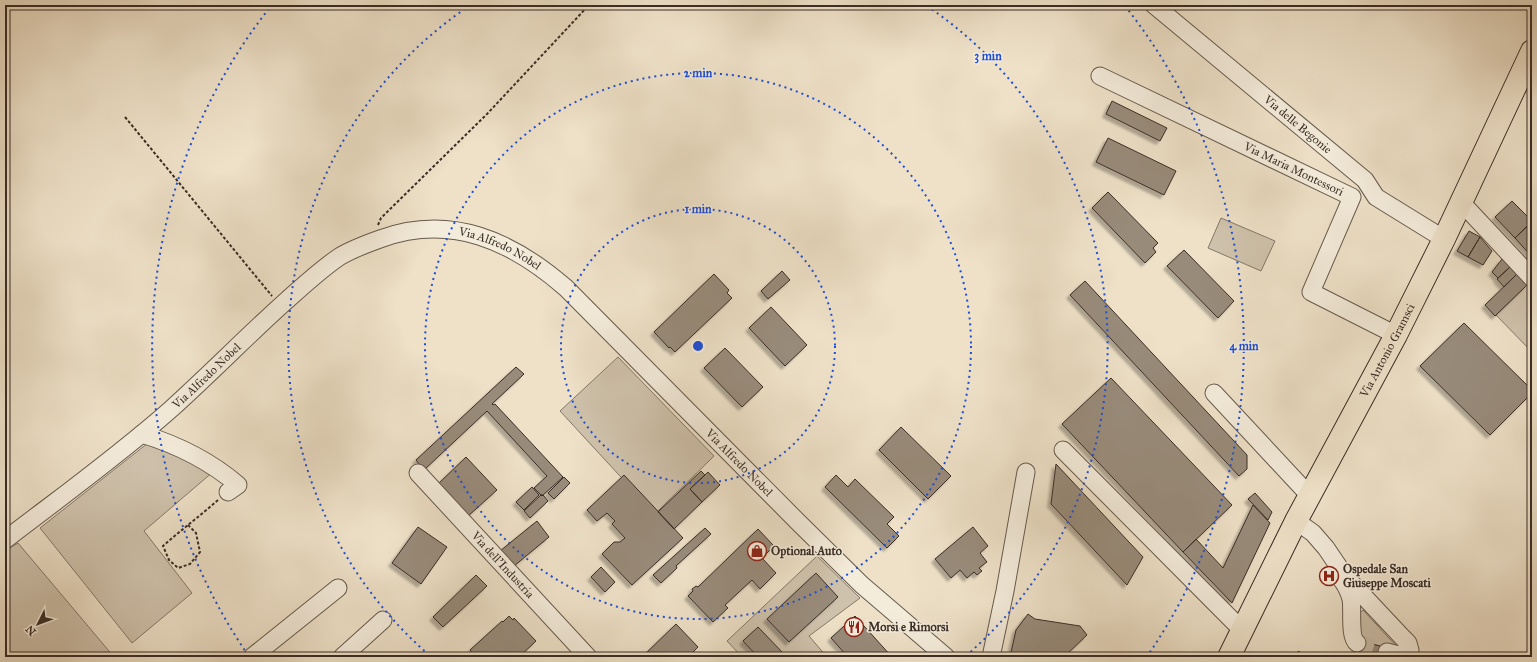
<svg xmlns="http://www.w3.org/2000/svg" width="1537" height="662" font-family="'IM FELL Great Primer',serif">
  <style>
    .green { fill: #cfc2ac; stroke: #847869 }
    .building { fill: #988b7a; stroke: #3a2d26; filter: url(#shadow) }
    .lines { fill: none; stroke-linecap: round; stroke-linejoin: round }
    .minor-tunnel { stroke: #cabda8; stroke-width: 17; stroke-dasharray: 17 8; stroke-linecap: butt }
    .minor-casing { stroke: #675a4e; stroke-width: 19 }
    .major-casing { stroke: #3a2d26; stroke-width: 24 }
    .path { stroke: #3a2d26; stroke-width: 2; stroke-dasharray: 3 2; stroke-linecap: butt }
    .minor { stroke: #f4ecdb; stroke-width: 17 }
    .major { stroke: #eee1c8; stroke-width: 22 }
    .ring { fill: none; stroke: #1d4ed8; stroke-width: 2; stroke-dasharray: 2 4 }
    .labels { text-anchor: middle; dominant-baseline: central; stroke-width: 3; stroke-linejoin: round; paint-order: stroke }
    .street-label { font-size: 12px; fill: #3a2d26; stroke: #f4ecdb }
    .poi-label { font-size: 12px; font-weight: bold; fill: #3a2d26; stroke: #f4ecdb; text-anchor: start }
    .centre { fill: #1d4ed8; stroke: #f4ecdb; stroke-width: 2 }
    .ring-label { font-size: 12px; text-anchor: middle; font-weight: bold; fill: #1d4ed8; stroke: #f4ecdb; stroke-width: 3; stroke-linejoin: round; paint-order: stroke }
  </style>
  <defs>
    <filter id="shadow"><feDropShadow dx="-3.5" dy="3.5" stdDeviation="1" flood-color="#0004"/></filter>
  </defs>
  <rect width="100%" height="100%" fill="#eee1c8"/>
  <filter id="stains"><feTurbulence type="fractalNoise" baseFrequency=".005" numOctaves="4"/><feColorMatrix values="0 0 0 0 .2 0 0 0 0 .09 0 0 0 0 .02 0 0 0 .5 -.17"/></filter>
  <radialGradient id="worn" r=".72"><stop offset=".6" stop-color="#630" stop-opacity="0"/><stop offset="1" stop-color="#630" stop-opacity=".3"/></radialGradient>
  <!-- green -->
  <path class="green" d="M1221,218L1275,241L1261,271L1208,248Z
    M1527,285L1532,290V352L1496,315Z
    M618,357L714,456L655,514L560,411Z
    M148,443L214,471L144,531L192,593L132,643L40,528Z
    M18,543L114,657H5V551Z
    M817,556L860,598L809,636L827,657H742L727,641Z
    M1363,610L1399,649L1387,648L1358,640L1360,613Z"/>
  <!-- building -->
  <path class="building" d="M1112,101L1167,128L1160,141L1106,114Z
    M1108,138L1176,171L1164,195L1096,162Z
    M1108,192L1158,243L1153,248L1156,252L1145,263L1092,208Z
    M1512,201L1532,221L1515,238L1495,217Z
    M1532,222V257L1515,238Z
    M1469,231L1480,237L1468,257L1457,251Z
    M1480,237L1492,251L1483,265L1468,257Z
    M1184,250L1234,301L1218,318L1167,266Z
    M1502,259L1510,267L1498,278L1492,272Z
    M1510,267L1517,274L1504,287L1497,279Z
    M782,271L790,280L768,299L761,291Z
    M714,274L729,290L727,293L732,298L675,352L670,347L669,348L654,332Z
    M1517,274L1527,285L1495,316L1485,305Z
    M1085,281L1247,455V469L1239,476L1070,295Z
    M771,307L807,345L785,366L749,328Z
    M1464,323L1532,390V393L1490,435L1420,366Z
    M725,348L763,387L742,407L704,368Z
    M516,367L524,374L492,404L493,405L495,404L563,477L542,496L534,488L547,476L487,411L424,470L416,460Z
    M1111,378L1232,505L1183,552L1062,424Z
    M901,427L951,476L928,499L879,450Z
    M466,457L497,490L467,517L437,485Z
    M1056,464L1143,557L1127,585L1051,504Z
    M701,471L705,475L690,489L702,502L674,529L658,512Z
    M708,472L720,485L702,502L690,489Z
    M624,475L683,538L632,585L602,554L614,542H620L625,538L612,524L615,521L607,513L597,521L587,510Z
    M836,475L848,487L855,479L894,517L887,524L899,536L887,548L825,487Z
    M564,477L570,483L554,499L548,493Z
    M532,487L539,495L524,510L516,502Z
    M1255,493L1272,512L1268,520L1248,499Z
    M541,495H543L548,501L530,518L524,511Z
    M1253,505L1270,523L1232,603L1183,552L1196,539L1223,568Z
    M537,521L549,537L514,566L500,551Z
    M418,527L447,547L421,584L392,563Z
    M973,527L988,546L980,553L987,562L979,568L982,571L977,575L974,572L967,578L960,570L951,578L935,559Z
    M705,528L711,534L676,566L677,568L661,583L653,575Z
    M758,529L774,546L762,558L776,573L760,589L752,580L725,605L728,608L713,622L688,596L693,591L692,589L696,586L698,587Z
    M601,567L615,582L605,592L591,577Z
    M816,573L838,597L789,642L767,619Z
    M476,575L487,586L443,627L433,617Z
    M1028,614L1035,619L1080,626L1087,635L1064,657H1010L1016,630Z
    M509,616L513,620L514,618L536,641L519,657H476L470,650L502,621L503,622Z
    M855,616L892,657H846L847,656L831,638Z
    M676,624L698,647L688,657H642Z
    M758,627L783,653L779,657H758L743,641Z
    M1358,640L1387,648L1385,657H1354Z"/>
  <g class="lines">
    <!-- minor-tunnel -->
    <path class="minor-tunnel" d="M1357,643L1387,652"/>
    <!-- minor casing -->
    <g class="minor-casing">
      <g id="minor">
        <path id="s1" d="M1154,5L1365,180L1376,197L1444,239"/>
        <path id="s2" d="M1100,76L1352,197L1311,292L1396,335"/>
        <path d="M1461,202L1532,278"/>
        <path d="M1214,393L1309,495"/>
        <path d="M142,434C178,445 209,460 238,485L228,492"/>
        <path d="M1063,450L1242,630"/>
        <path id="s3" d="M418,473L588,657"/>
        <path d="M1296,521L1313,533L1326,548L1345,576L1356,588L1403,638L1408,643L1410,650L1399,655L1387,652"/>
        <path id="s4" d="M5,540C61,497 118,456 170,410C210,374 247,336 286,301C303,286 320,270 339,257C352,249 366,244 380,239C451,213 512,241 566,288L799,523L862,585L946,657"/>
        <path d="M1341,579C1346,585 1349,592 1351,599C1353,610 1349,637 1357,643"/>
        <path d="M252,657L338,588"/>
        <path d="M342,657L383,620"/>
        <path d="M991,657L1005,591L1026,472"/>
      </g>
    </g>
    <!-- major casing -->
    <g class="major-casing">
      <g id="major">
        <path id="s5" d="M1229,657L1296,521L1396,335L1444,239L1532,51"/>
      </g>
    </g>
    <!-- path -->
    <path class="path" d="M125,117L272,296
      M378,225L381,218L487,114L589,5
      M188,525L196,533L200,552L190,564L178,568L169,560L163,546C181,530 200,516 218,500
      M1297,657L1299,651"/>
    <!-- minor -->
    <use href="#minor" class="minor"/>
    <!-- major -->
    <use href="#major" class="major"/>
  </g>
  <!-- distance rings -->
  <g class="ring">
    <circle cx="698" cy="346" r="137"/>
    <circle cx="698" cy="346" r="273"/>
    <path d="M429 655A410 410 0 0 1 469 6M927 6A410 410 0 0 1 967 655"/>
    <path d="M248 655A546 546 0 0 1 271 6M1125 6A546 546 0 0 1 1148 655"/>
  </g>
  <!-- icons -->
  <defs>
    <g id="shop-ring" transform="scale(1)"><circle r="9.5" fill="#f4ecdb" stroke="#8f2418" stroke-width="1.5"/><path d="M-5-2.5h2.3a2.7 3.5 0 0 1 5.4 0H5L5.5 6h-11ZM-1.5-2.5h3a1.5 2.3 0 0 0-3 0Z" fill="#8f2418"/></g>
    <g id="hospital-ring" transform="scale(1)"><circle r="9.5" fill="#f4ecdb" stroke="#8f2418" stroke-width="1.5"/><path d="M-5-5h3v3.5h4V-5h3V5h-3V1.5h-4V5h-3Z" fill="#8f2418"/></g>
    <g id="restaurant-ring" transform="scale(1)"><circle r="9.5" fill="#f4ecdb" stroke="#8f2418" stroke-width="1.5"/><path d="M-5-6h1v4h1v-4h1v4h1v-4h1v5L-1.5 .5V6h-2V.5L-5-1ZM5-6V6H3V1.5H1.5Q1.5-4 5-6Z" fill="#8f2418"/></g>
  </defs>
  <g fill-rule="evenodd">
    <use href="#shop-ring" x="757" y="551"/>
    <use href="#hospital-ring" x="1329" y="576"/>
    <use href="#restaurant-ring" x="854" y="627"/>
  </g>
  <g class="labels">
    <!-- street labels -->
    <g class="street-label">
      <text stroke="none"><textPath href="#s1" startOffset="187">Via delle Begonie</textPath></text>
      <text stroke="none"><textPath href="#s2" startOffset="215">Via Maria Montessori</textPath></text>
      <text stroke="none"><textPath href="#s4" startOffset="608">Via Alfredo Nobel</textPath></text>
      <text stroke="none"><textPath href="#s5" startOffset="345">Via Antonio Gramsci</textPath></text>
      <text stroke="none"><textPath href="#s4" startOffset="260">Via Alfredo Nobel</textPath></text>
      <text stroke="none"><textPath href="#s4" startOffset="932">Via Alfredo Nobel</textPath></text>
      <text stroke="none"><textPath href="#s3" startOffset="125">Via dell'Industria</textPath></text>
    </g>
    <!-- poi labels -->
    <g class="poi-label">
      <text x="771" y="551">Optional Auto</text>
      <text x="1343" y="569">Ospedale San<tspan x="1343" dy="14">Giuseppe Moscati</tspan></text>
      <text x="868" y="627">Morsi e Rimorsi</text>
    </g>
  </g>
  <circle cx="698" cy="346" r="6" class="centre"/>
  <g class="ring-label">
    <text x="988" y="60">3 min</text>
    <text x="698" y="77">2 min</text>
    <text x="698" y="213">1 min</text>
    <text x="1244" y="350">4 min</text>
  </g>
  <!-- margin -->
  <rect width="1537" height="662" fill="none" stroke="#eee1c8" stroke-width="20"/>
  <rect x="6" y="6" width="1525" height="650" fill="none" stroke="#3a2d26" stroke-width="2"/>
  <rect x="10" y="10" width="1517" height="642" fill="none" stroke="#3a2d26"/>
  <!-- north arrow -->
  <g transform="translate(38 624) rotate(228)" stroke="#f4ecdb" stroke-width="3" paint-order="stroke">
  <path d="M0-3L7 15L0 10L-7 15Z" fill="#3a2d26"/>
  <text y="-6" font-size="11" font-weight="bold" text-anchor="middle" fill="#3a2d26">N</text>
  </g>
  <rect width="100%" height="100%" filter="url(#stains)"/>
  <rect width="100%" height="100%" fill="url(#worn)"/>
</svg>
